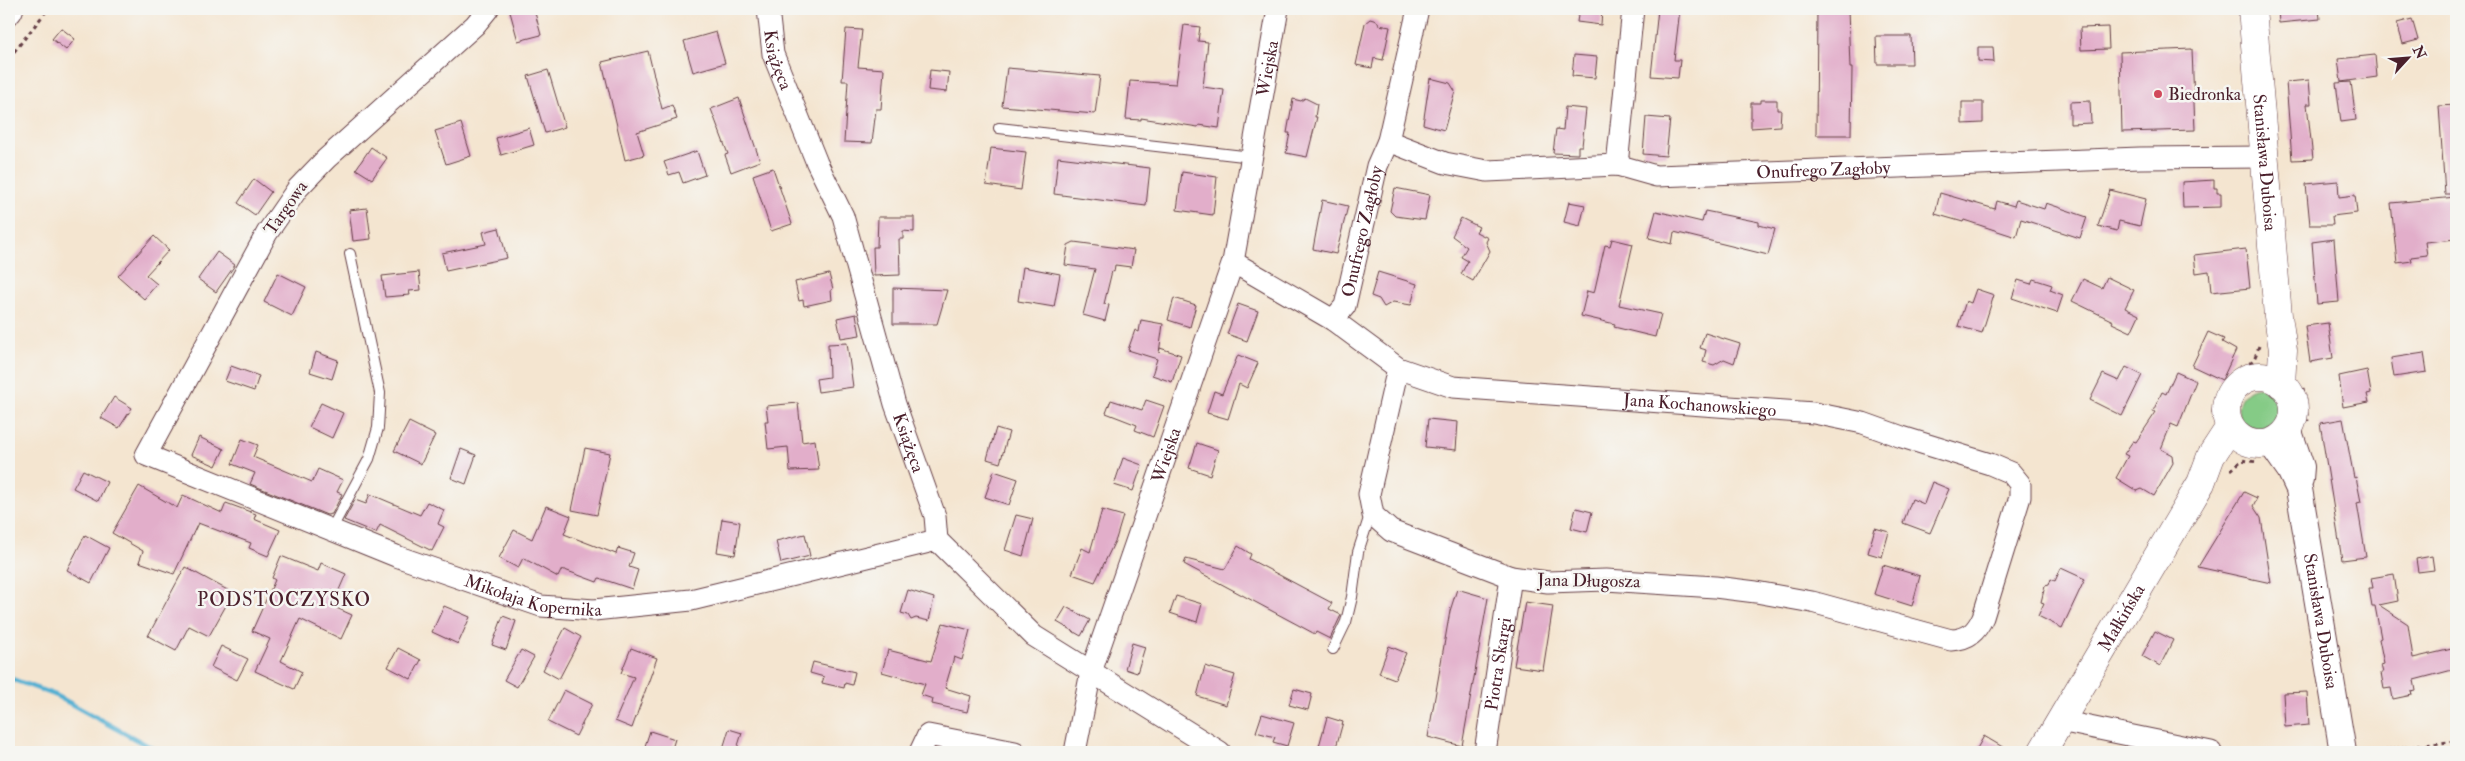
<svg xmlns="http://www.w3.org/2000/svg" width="2465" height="761" font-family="'IM FELL Double Pica',serif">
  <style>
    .green { fill: #85cb86; stroke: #687558 }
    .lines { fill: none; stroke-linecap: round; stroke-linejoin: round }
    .stream { stroke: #54b0d2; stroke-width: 5 }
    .building { fill: #e2aeca }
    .service-casing { stroke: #643d44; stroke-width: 12 }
    .minor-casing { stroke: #643d44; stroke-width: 23 }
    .tertiary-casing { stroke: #643d44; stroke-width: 28 }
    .secondary-casing { stroke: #643d44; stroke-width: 29 }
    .path { stroke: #643d44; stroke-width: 3; stroke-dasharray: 4 4; stroke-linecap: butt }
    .service { stroke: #fff; stroke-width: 10 }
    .minor { stroke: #fff; stroke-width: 21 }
    .tertiary { stroke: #fff; stroke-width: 26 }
    .secondary { stroke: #fff; stroke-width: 28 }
    .poi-dot { fill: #d1495b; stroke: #f6f6f2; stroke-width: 2 }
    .labels { text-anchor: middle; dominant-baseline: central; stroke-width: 5; stroke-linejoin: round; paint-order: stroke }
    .street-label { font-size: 18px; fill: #4a1f2b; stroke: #f6f6f2 }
    .poi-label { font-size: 18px; fill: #4a1f2b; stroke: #f6f6f2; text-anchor: start }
    .neighbourhood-label { font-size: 19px; letter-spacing: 1px; fill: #4a1f2b; stroke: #f6f6f2 }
  </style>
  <rect width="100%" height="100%" fill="#f6f6f2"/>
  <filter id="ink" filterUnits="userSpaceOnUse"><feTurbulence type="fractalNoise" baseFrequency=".02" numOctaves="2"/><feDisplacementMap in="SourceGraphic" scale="10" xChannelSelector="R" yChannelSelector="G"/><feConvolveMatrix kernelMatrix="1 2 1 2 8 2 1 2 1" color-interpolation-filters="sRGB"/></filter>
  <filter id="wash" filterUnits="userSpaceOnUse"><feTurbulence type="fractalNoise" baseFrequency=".0096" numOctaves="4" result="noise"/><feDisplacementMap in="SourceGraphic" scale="20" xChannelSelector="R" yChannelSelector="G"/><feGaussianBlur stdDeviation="1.12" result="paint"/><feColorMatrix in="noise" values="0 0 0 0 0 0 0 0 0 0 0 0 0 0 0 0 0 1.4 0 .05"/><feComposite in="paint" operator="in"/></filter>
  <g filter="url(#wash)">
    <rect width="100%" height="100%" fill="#f4e5d0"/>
    <!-- green -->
    <path class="green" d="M2238 409a22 22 0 1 1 44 0a22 22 0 1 1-44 0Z"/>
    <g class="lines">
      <!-- stream -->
      <path class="stream" d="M9,678L55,695L159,752"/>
    </g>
    <g id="blocks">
      <!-- building -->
      <path class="building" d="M521,9H534L541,35L518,41L510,12Z
        M1579,9H1602L1601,25L1577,22Z
        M1658,9H1680L1674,60H1680L1678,78L1651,76Z
        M1817,9H1848L1850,68H1852L1851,135H1816Z
        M2278,9H2319L2320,19L2279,23Z
        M1370,19L1377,21L1379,25L1390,27L1383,60L1374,58L1372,68L1356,65L1365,23Z
        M2412,19L2418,40L2403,44L2397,23Z
        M1184,25L1200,27L1198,41L1208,42L1203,87L1224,90L1219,128L1199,125L1198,127L1141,118V120L1126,119L1130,81L1176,84Z
        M2108,27L2109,49L2081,50L2080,28Z
        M61,28L75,39L66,50L52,39Z
        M846,29L862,30L858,67L884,69L881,109H876L872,143L844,142L848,81H842Z
        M716,32L725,63L693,72L684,41Z
        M1876,36H1911L1912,64H1877Z
        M1978,47H1993L1994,62L1978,61Z
        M2192,49L2195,130L2122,132L2120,52Z
        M648,51L662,109L672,105L677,119L637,132L644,155L625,160L602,62Z
        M1574,55L1597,57L1595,78L1572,76Z
        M2375,55L2377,77L2341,82L2338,59Z
        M1007,68L1100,76L1095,114L1002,106Z
        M548,70L565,127L545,133L528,76Z
        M930,70L949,72L947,92L928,90Z
        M1430,78L1450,83L1455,91L1444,130L1423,124Z
        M2309,80L2311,104H2307L2313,159L2292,160L2286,82Z
        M2351,82L2356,120L2341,122L2336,83Z
        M739,98L760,161L731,172L725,155L728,154L711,109Z
        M1305,98L1317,104L1315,117H1317L1307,157L1286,153L1290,133H1287L1293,99L1301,101Z
        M1761,100H1777V110H1781L1780,126L1751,128V103H1761Z
        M2090,101L2091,123L2070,124V102Z
        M1962,102H1983V123L1962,124Z
        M2456,105V194H2445L2439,106Z
        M1565,107L1586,109L1582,146H1578V154L1553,153L1556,129L1563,130Z
        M1646,117L1670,119L1666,156L1643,154Z
        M461,123L471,156L446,164L435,131Z
        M529,128L534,145L501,155L496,138Z
        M371,147L387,158L372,179L356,169Z
        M991,148L1026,152L1021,190L986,185Z
        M697,151L705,175L683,183L679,172L669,175L664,162Z
        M1058,157L1150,168L1146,206L1054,194Z
        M773,168L792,224L771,231L753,175Z
        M1182,172L1217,177L1213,215L1177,210Z
        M254,179L271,192L255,215L238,203Z
        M2214,180V188H2217V193H2221V207L2183,208L2182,182Z
        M2338,181L2339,197L2355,195L2357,213L2332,216L2333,225H2310L2306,184Z
        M1395,188L1430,195L1425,220L1395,216L1390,211Z
        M2110,190L2146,199L2140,226L2119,221L2117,231L2098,226Z
        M1940,193L1995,209L1997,201L2014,206L2016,200L2044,209L2046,203L2087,217L2080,238L2021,219L2016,237L1964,220L1963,222L1935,214Z
        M2456,197V239L2425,242L2427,255L2411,257L2412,261L2397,263L2391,203Z
        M1322,200L1348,206L1336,254L1313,249Z
        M1569,202L1585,205L1580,226L1564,222Z
        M367,208L371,239L353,241L349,210Z
        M1656,211L1702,222L1705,211L1759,222V225L1775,229L1768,255L1674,232L1672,244L1649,238Z
        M878,217H914V232L903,231V239H899L900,275L874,276L873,247H877Z
        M1461,218L1479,227L1476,232L1488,238L1486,242L1490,251L1473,281L1461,274L1468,261L1461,257L1467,247L1452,236Z
        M499,228L507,258L446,271L442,253L486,244L483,232Z
        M154,236L169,250L146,275L157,284L144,299L118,276Z
        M1612,239L1633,244L1619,305L1661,314L1655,337L1614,327L1615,324L1581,316L1587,291L1594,293L1605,245L1610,246Z
        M2334,239L2339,302L2317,304L2312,242Z
        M1074,242L1134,250L1131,267L1115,265L1114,272L1112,271L1104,304L1109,305L1105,321L1083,315L1095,269L1065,265L1068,245Z
        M2246,249L2250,288L2211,292L2209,271L2196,273L2194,255Z
        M217,252L235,265L216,292L198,279Z
        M1023,267L1060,274L1054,307L1018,301Z
        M419,272L421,290L409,291L410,295L385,297L382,276Z
        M1378,272L1417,284L1411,305L1393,302L1384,307L1379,299L1371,296Z
        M278,273L306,287L292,316L264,302Z
        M829,274L833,289L831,290L832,300L804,306L803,300L799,301L795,282Z
        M2107,277L2134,290L2125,308L2139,315L2131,332L2112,323L2113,321L2072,301L2083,279L2102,288Z
        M2033,279L2052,285L2050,290L2063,295L2057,313L2012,298L2018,280L2031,284Z
        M893,288L947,290L937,324H893Z
        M1976,289L1994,295L1982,333L1958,326L1966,301L1971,303Z
        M1174,298L1196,305L1190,327L1168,320Z
        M1238,304L1258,311L1247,341L1227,334Z
        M856,314L860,335L841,338L837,318Z
        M1141,320L1163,324L1159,353L1160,348L1181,355L1172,382L1152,375L1157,359L1128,350L1135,330L1139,332Z
        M2328,323L2333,358L2310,362L2305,326Z
        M2208,332L2224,339L2222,342L2236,350L2222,380L2192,366Z
        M1705,333L1740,344L1734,363L1724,359L1714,365L1703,362L1706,350L1700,348Z
        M847,343L853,387L818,392L816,379L829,377L828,344Z
        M316,352L338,360L332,379L310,372Z
        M2424,353L2427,372L2394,377L2391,358Z
        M1238,355L1258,363L1247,388L1239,384L1228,419L1207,413L1214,391L1222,394Z
        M231,366L259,376L254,391L225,381Z
        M2126,367L2142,375L2122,416L2090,400L2103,374L2119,381Z
        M2367,370L2371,393L2367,394L2369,402L2343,407L2339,376Z
        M2176,372L2196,381L2178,427L2171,424L2161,449L2172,455L2173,463L2154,496L2142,489L2137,491L2116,478L2128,456L2124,454L2133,441L2136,442L2156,412L2153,411L2162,392L2166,394Z
        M114,397L132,408L119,428L101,418Z
        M1111,400L1142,410L1146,400L1164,406L1153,437L1135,430L1137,425L1106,413Z
        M321,403L343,413L332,438L309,427Z
        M798,403L802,442L815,440L819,470L790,471L788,447L768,449L765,421H768L766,406Z
        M1428,419L1458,422L1456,450L1425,447Z
        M2343,419L2354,478L2356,477L2361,502L2357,503L2366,557L2342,560L2320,423Z
        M409,422L435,435L421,464L394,451Z
        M996,428L1009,432L1000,463L987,459Z
        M199,437L224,449L216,466L191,455Z
        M242,439L258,445L253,457L312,482L318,469L343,480L337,492L342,494L332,514L327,515L250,484L255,473L232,464Z
        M1197,443L1218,450L1210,475L1189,468Z
        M585,448L610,453L597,515L572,510Z
        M461,449L476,455L466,484L451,478Z
        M1123,458L1142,465L1133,491L1114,485Z
        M83,470L107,482L98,501L73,488Z
        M994,471L1018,479L1009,505L985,497Z
        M1932,482L1949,489L1930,533L1903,523L1912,499L1924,504Z
        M139,486L177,508L183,495L222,513L226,503L256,514L254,519L280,530L268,556L249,548L251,543L198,523L174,574L139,562L143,551L112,533Z
        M2244,492L2257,498L2253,506L2261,518L2271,583L2198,567Z
        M370,494L420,515L427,502L444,510L438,524L444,527L432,551L380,525L376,533L344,520L355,500L366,504Z
        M546,506L571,516L564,534L616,554L618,548L634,553L629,567L638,570L632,589L599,578L597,582L562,569L558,577L523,558L518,568L499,558L514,530L532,539Z
        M1576,508L1592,512L1587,532L1571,528Z
        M1102,510L1123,516L1116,539L1095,582L1072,574L1082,548L1090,552Z
        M1016,515L1033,519L1023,556L1005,550Z
        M722,519L740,522L735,555L717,552Z
        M1875,528L1889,532L1882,557L1868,553Z
        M805,534L810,556L781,563L776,541Z
        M85,535L109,548L91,583L67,570Z
        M1238,546L1251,554L1249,559L1332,603L1329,609L1341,615L1330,639L1316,632L1315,634L1184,564L1186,559L1225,569Z
        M281,556L318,571L321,563L346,574L332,606L352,615L341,639L300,619L281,661L302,672L294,689L255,671L270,639L252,631L275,580L272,578Z
        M2432,556L2434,570L2418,572L2416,559Z
        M1883,565L1920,576L1912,606L1874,594Z
        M185,567L233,593L209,636L189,626L176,651L148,636Z
        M2061,568L2085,579L2062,628L2038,616L2044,603L2041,602L2045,586L2049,585L2051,579L2055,581Z
        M2394,574L2398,601L2379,605L2408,624L2413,658L2456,648V669L2414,680L2416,691L2411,692L2412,695L2393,699L2391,688L2384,689L2381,673H2383L2381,665L2384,664L2379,639L2381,638L2375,606H2372L2369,588H2373L2371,578Z
        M1457,589L1488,598L1462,746L1428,737L1450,611Z
        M908,590L934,598L929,621L916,618L911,620L908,615L901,613Z
        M1176,596L1202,604L1197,622L1170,613Z
        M1525,602L1553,606L1543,670L1514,666Z
        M444,606L470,617L458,644L432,632Z
        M1066,607L1090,620L1081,636L1057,622Z
        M503,616L516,621L506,650L492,645Z
        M943,623L970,630L962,660L954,657L945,688L971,696L967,712L932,704L933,699L921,695L925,684L882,672L888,650L931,661Z
        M565,628L581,637L559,679L543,670Z
        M2155,631L2173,640L2160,666L2142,656Z
        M1132,643L1145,647L1137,673L1125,669Z
        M221,646L248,659L237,680L211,667Z
        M1389,646L1406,653L1395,679L1379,673Z
        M398,648L421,660L411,679L388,667Z
        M631,648L657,658L632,728L615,721L634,677L621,673Z
        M521,650L534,657L517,687L504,680Z
        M813,662L855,672L852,685L845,683L844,688L822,683L824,677L810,673Z
        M1205,666L1235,675L1226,705L1197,696Z
        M1294,689L1312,694L1308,710L1289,705Z
        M564,690L592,704L576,736L548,722Z
        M2307,692L2309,725L2285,727L2283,693Z
        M1262,714L1294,723L1287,746L1273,742L1275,737L1256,732Z
        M1327,717L1343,722L1335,751L1319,746Z
        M729,729L742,733L736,752H722Z
        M650,731L675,739L671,752H643Z
        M1984,736L2011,752H1975Z"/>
    </g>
  </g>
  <g filter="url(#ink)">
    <use href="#blocks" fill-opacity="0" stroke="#643d44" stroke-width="1"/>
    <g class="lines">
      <!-- service casing -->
      <g class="service-casing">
        <path id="service" d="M999,128L1252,157
          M331,530L369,459L378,428L380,393L350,254
          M1333,649L1346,622L1352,597L1358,552L1371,512"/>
      </g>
      <!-- minor casing -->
      <g class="minor-casing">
        <g id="minor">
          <path id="s1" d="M488,9L475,25L326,159L298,188L267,233L146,455L396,556L541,606L594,610L691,600L937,540"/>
          <path id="s2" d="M768,9L773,54L817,163L843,216L895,404L935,516L937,540L1034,636L1220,752"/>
          <path id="s3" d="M1388,141L1445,163L1487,171L1617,165L1656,176L2140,158L2265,157"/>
          <path d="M1617,165L1633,9"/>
          <path id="s4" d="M1233,262L1333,320L1398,368L1453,387L1814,413L1863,423L1902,437L1990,464L2011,473L2020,484V497L1983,617C1976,632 1969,639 1951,640L1812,602L1756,592L1715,587L1606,580L1548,582L1511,577L1391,531L1373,515L1369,494L1398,368"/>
          <path id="s5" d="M1333,320L1345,306L1377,166L1388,141L1418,9"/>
          <path d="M2060,721L2211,752"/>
          <path d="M920,752L928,735L1015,752"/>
          <path id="s6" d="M1075,752L1091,672L1233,262L1278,9"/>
          <path id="s7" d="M1485,752L1511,577"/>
        </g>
      </g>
      <!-- tertiary casing -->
      <g class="tertiary-casing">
        <g id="tertiary">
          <path d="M9,11L10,9"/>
          <path d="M2288,429L2301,467L2300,479"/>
          <path id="s8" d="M2271,443L2290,470L2299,489L2343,752"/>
        </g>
      </g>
      <!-- secondary casing -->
      <g class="secondary-casing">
        <g id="secondary">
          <path id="s9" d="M2252,9L2278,316L2283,350L2281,384"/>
          <circle cx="2260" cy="410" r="34"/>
          <path id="s10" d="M2042,752L2201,483L2211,456L2230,427"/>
        </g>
      </g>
      <!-- path -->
      <path class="path" d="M9,58L48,9
        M2303,388L2308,421
        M2213,413C2215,384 2236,378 2252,361C2256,357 2257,351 2259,346
        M2231,470L2242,460L2258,462
        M2363,751H2378L2456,741"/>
      <!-- service -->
      <use href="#service" class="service"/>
      <!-- minor -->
      <use href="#minor" class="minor"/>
      <!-- tertiary -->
      <use href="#tertiary" class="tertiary"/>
      <!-- secondary -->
      <use href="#secondary" class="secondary"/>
    </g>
  </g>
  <!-- markers -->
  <circle class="poi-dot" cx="2158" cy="94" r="5"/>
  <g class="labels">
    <!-- street labels -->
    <g class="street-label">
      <text stroke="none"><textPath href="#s2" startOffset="52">Książęca</textPath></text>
      <text stroke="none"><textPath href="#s6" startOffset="712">Wiejska</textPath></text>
      <text stroke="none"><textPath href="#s9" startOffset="154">Stanisława Duboisa</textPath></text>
      <text stroke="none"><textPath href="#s3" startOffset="442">Onufrego Zagłoby</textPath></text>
      <text transform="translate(286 208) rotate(-55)">Targowa</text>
      <text stroke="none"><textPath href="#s5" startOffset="95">Onufrego Zagłoby</textPath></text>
      <text stroke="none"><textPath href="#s4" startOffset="502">Jana Kochanowskiego</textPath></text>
      <text stroke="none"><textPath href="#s2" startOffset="458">Książęca</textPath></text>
      <text stroke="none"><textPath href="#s6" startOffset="311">Wiejska</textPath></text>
      <text transform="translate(1589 581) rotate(1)">Jana Długosza</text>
      <text stroke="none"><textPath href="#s1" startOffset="982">Mikołaja Kopernika</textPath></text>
      <text stroke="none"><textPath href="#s10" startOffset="156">Małkińska</textPath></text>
      <text stroke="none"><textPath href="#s8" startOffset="188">Stanisława Duboisa</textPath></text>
      <text stroke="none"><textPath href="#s7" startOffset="89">Piotra Skargi</textPath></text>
    </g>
    <!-- poi labels -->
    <g class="poi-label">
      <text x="2168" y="94">Biedronka</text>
    </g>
    <!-- neighbourhood labels -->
    <g class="neighbourhood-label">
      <text x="284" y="600">PODSTOCZYSKO</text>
    </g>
  </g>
  <!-- margin -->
  <rect width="2465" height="761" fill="none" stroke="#f6f6f2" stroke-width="30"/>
  <!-- north arrow -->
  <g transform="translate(2408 58) rotate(64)" stroke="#f6f6f2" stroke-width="4" paint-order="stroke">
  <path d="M0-4L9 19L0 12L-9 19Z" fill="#4a1f2b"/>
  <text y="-8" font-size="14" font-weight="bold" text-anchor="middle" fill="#4a1f2b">N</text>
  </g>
</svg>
